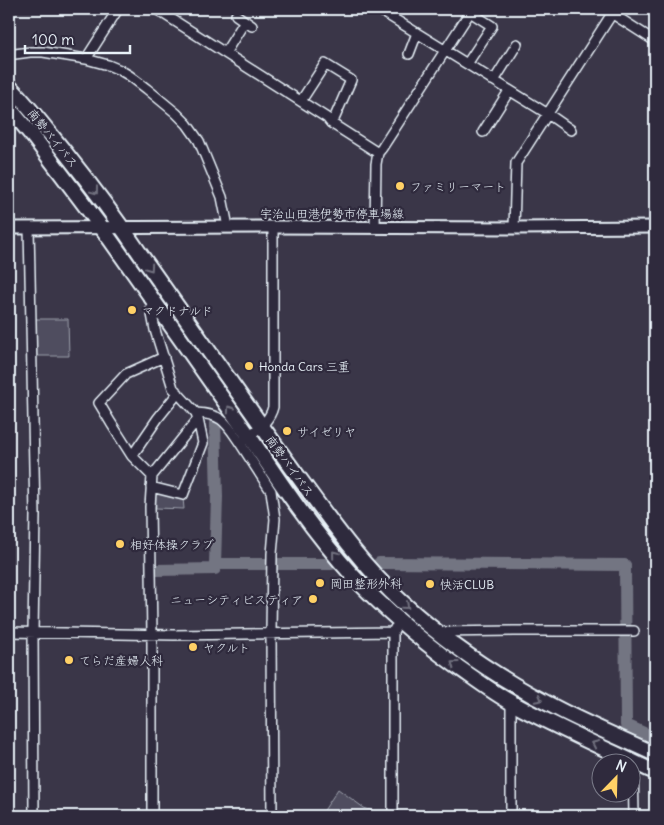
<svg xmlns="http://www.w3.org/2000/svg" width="664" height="825" font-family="Delius,'Klee One',sans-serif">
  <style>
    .green { fill: #504e5f; stroke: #9ca0ac }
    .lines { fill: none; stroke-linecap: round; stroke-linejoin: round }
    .river { stroke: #737482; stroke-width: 12 }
    .minor-casing { stroke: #e8f1f8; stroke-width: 12 }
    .major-casing { stroke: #e8f1f8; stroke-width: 15 }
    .highway-casing { stroke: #e8f1f8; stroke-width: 18 }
    .minor { stroke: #2f2a3d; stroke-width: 9 }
    .major { stroke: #2f2a3d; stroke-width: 11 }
    .highway { stroke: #2f2a3d; stroke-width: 14 }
    .oneway { stroke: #70707e }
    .poi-dot { fill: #ffd166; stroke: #2f2a3d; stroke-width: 2 }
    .labels { text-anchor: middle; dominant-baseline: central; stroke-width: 4.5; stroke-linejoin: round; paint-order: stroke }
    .street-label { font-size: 12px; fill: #e8f1f8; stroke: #2f2a3d }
    .poi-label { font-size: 12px; fill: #e8f1f8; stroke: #2f2a3d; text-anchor: start }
  </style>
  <rect width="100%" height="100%" fill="#3a3648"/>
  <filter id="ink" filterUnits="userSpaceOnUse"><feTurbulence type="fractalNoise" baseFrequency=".02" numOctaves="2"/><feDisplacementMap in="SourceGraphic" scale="10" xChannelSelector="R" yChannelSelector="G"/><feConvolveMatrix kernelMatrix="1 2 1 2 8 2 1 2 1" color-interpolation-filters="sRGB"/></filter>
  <g filter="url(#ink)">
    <!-- green -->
    <path class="green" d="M35,319H68L69,356H34Z
      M155,491L183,498L184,509L156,508Z
      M338,789L364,808L373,811L370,816H311V812H323Z"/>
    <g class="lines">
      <!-- river -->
      <path class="river" d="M379,563L625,565L626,725L655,738
        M215,564L217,497L215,419
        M157,570L215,569V564H332"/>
      <!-- minor casing -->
      <g class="minor-casing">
        <path id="minor" d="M156,9L327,118L331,123L378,153
          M378,9L548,114L571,130
          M605,9L655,41
          M236,15L252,26
          M9,53L15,54L30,52H43L86,59L108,65L120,70L130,76L147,89L176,113L187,124L199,141L222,197L228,227
          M225,53L245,21
          M409,54L417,33
          M86,59L118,9
          M467,64L492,26L470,12
          M492,80L497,76L517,44
          M301,101L325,64L351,80L335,117L330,121
          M483,132L509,91
          M375,227L376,164L378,153L382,148L472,9
          M29,228L35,515L33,632L34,816
          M514,228L516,163L615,9
          M151,309L155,330L173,388L196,413L198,419L152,476L150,507L152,634V813L154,816
          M196,413C223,414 226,423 240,443
          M132,456L111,423L99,403L126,374L164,357
          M152,476L132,456L158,418L178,393
          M151,487L183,495L203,443L198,419
          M9,632L174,635L393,632
          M438,632L513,631H634
          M511,702V816
          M633,762L634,816
          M272,816L271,634L272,554L275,519L271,491L240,443C253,432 269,424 273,407V227
          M393,816V632L395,628"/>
      </g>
      <!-- major casing -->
      <g class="major-casing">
        <path id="major" d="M9,228L273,227L514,228L655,227"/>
      </g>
      <!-- highway casing -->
      <g class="highway-casing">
        <path id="highway" d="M9,86C29,106 46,129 64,151C92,186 118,221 143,258C192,327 240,396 289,464C324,512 359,563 403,603C451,647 506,683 564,712C594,727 625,740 655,754
          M9,108L35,139L102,228L249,436C281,484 314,533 353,576C384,609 418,638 455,665C474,678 492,692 512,703C558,728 607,750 655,772"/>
      </g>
      <!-- minor -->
      <use href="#minor" class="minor"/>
      <!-- major -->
      <use href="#major" class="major"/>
      <!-- highway -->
      <use href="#highway" class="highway"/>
    </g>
    <!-- one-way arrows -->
    <defs><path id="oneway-chevron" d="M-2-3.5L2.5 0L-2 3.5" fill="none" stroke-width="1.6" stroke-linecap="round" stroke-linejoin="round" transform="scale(1.25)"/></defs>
    <g class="oneway">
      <use href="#oneway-chevron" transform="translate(95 191) rotate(53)"/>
      <use href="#oneway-chevron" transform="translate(150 268) rotate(55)"/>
      <use href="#oneway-chevron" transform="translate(230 409) rotate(-125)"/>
      <use href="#oneway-chevron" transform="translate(335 554) rotate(-129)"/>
      <use href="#oneway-chevron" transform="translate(406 606) rotate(41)"/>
      <use href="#oneway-chevron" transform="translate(454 664) rotate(-144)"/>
      <use href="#oneway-chevron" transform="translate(539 699) rotate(28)"/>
      <use href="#oneway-chevron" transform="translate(595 744) rotate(-155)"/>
    </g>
  </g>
  <!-- markers -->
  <g class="poi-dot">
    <circle cx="400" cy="186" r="5"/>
    <circle cx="132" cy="310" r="5"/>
    <circle cx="249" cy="366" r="5"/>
    <circle cx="287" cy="431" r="5"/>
    <circle cx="120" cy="544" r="5"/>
    <circle cx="320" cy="583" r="5"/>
    <circle cx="430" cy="584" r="5"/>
    <circle cx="313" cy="599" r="5"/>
    <circle cx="193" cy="647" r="5"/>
    <circle cx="69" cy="660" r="5"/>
  </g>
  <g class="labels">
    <!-- street labels -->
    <g class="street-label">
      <text transform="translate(53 138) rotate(51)">南勢バイパス</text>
      <text x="332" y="213">宇治山田港伊勢市停車場線</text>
      <text transform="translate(290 466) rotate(54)">南勢バイパス</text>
    </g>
    <!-- poi labels -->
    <g class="poi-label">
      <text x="410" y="186">ファミリーマート</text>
      <text x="142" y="310">マクドナルド</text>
      <text x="259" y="366">Honda Cars 三重</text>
      <text x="297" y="431">サイゼリヤ</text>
      <text x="130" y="544">相好体操クラブ</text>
      <text x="330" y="583">岡田整形外科</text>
      <text x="440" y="584">快活CLUB</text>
      <text x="303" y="599" text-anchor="end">ニューシティビスティア</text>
      <text x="203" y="647">ヤクルト</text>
      <text x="79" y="660">てらだ産婦人科</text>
    </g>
  </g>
  <!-- margin -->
  <rect width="664" height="825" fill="none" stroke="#2f2a3d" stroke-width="30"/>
  <rect x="15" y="15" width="634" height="795" fill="none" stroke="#e8f1f8" stroke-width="2" filter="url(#ink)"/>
  <!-- north arrow -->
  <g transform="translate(616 778) rotate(23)"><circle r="24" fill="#2f2a3d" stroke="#797a88"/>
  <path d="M0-4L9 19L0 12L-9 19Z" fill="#ffd166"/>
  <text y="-8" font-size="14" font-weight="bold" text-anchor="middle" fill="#e8f1f8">N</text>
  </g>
  <!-- scale -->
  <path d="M25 45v8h105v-8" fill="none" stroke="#e8f1f8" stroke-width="2.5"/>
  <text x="32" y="45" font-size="15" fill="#e8f1f8" stroke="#2f2a3d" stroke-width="4" paint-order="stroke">100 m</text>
</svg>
